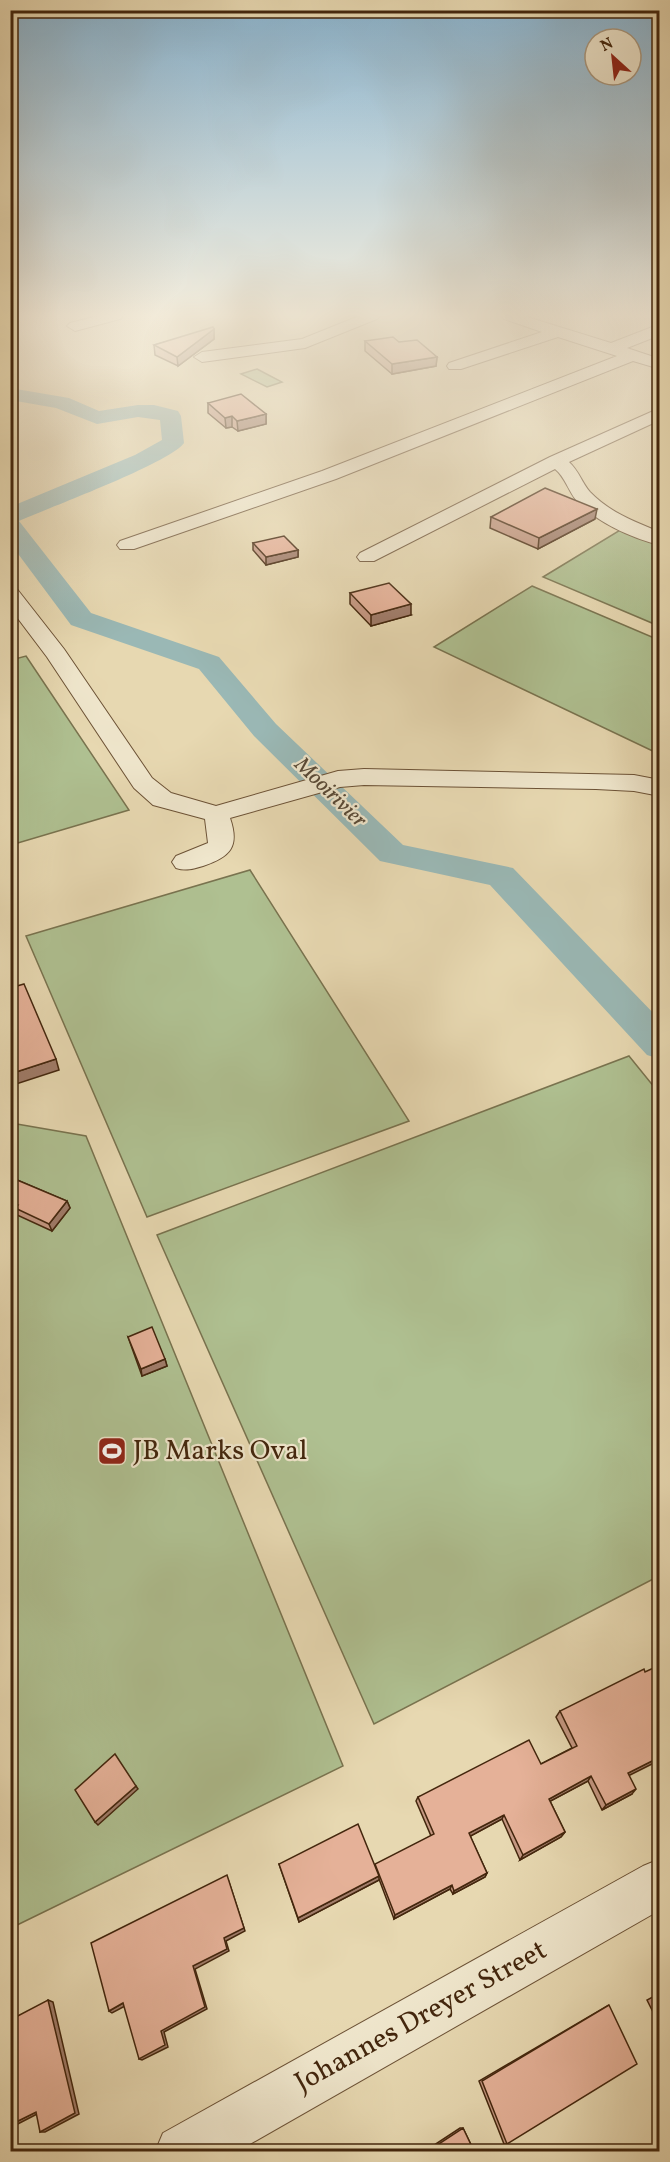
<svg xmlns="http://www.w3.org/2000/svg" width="670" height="2162" font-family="Vollkorn,serif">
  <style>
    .green { fill: #afc091; stroke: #79734f; stroke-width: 1.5 }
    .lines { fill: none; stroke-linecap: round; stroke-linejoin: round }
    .river { fill: #9ab8b5; fill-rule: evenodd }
    .minor-casing { stroke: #6c5236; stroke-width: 2 }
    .minor { fill: #efe6cc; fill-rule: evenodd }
    .wall { fill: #c59883; stroke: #43260d; stroke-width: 1.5 }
    .shaded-wall { fill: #a07c6a; stroke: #43260d; stroke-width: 1.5 }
    .building { fill: #e5b198; stroke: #43260d; stroke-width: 1.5 }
    .labels { text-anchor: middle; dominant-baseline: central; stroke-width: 4.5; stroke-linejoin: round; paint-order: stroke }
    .far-water-label { font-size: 22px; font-style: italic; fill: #594a37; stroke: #efe6cc }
    .near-poi-label { font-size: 28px; fill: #43260d; stroke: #efe6cc; text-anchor: start }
    .near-street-label { font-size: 28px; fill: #43260d; stroke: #efe6cc }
  </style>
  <rect width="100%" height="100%" fill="#e7d8b1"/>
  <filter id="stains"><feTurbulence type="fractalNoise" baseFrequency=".00333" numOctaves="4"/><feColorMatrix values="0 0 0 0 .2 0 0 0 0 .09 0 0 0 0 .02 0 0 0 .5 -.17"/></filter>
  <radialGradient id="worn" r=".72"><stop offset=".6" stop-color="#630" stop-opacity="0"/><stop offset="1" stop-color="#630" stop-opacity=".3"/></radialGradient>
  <!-- green -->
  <path class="green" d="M257,369L282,382L267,387L241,374Z
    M630,524L659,535V626L543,577Z
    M532,586L659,640V754L434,647Z
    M26,656L129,810L11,845V660Z
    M250,870L409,1121L147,1217L26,936Z
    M629,1056L659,1093V1576L374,1724L157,1235Z
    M11,1123L86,1136L343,1766L11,1928Z"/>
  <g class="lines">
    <!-- river -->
    <path class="river" d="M10,388L69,398L99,411L138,405H154L178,411L181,416L184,443C170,463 48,508 19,521L91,613L219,657L276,724L403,845L513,868L660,1020V1059L647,1055L490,885L380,861L254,736L199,669L71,625L10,543V507L135,455L162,440L160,420L138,417L97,424L56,408L10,400Z"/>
    <!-- minor casing -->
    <g class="minor-casing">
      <path id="minor" d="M98,316H123L120,319L75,331L67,326L70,323Z
        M359,316H380L377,319L305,348L202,362L194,357L202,352L302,339Z
        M502,316H524L611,343L660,324V335L627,348L660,359V369L633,361L336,479L134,549H120L117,545L120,541L322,471L617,356L558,337L461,369H449L447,366L449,363L542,332L504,319Z
        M660,408V420L569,462C579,471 582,483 590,492C609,512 635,522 660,532V545C631,538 596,522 576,500C568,490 565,477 555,469L374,561H360L357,557L360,553L550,457Z
        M10,587L17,589L64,649L152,778L171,793L216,806L338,771L364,769L634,775L660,780V796L634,791L596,789L364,785L340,787L230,818C240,847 230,857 203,866C193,869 186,871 176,868L172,862L176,856L208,843L205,819L153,805L134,788L47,657L10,608Z
        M660,1859V1910L236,2152H155L163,2133L643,1866Z"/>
    </g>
    <!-- minor -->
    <use href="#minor" class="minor"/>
  </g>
  <!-- wall -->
  <path class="wall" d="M214,329V339L178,366L155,355L154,345Z
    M365,341L399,342L437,357L436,366L392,374L365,351Z
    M208,403L266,414V424L238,431L232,427L226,428L208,413Z
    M491,517L595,519L538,549L490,528Z
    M253,543L298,550V557L266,565L253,550Z
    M350,593L411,615L371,626L350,604Z
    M10,1177L67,1201L70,1208L52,1231L17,1215L16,1211L10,1209Z
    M128,1337L165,1359L167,1366L142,1376Z
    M560,1711L629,1776L632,1794L602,1810L588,1781L550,1801L565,1832L561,1837L520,1860L502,1819L470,1836L487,1873L485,1877L453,1894L450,1889L394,1919L379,1879V1880L299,1922L279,1864L375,1866L431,1836L416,1801L418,1797L541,1764L572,1748L556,1717Z
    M660,1993V2026L647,2000Z
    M609,2005L507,2144H504L479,2081Z
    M460,2128H463L474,2151H425Z"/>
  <!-- shaded-wall -->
  <path class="shaded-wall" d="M214,329V339L178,366L177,357Z
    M437,357L436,366L392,374V364Z
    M266,414V424L238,431L237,421Z
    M232,416V427L226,428L225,418Z
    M597,509L595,519L538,549L539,538Z
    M298,550V557L266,565V557Z
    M411,604V615L371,626V615Z
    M56,1059L59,1070L10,1086V1074Z
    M67,1201L70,1208L52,1231L49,1224Z
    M165,1359L167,1366L142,1376L141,1369Z
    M660,1757V1760L624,1778L628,1773Z
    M591,1776L588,1781L545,1804L549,1799Z
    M136,1786L138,1789L98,1825L95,1822Z
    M636,1789L632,1794L602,1810L606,1805Z
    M504,1815L502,1819L467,1838L469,1833Z
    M565,1832L561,1837L520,1860L523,1855Z
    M487,1873L485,1877L453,1894L454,1891Z
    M379,1876V1880L299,1922L298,1918Z
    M228,1879L245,1931L226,1941L229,1951L195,1969L207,2009L164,2032L168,2047L142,2060L139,2059L161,2031L193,1966L224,1938Z
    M452,1885L450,1889L394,1919L395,1915Z
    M48,2000L53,2002L79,2114L45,2132H40Z
    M123,2003L127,2005L112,2013L109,2011Z
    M36,2112H41L10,2128V2125Z"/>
  <!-- building -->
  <path class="building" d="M213,327L214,329L177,357L154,345Z
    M393,337L399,342L417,340L437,357L392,364L365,341Z
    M241,394L266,414L237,421L232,416L225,418L208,403Z
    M545,488L597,509L539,538L491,517Z
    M284,536L298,550L266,557L253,543Z
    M389,583L411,604L371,615L350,593Z
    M24,984L56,1059L10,1074V988Z
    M10,1177L67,1201L49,1224L15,1208L18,1205L10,1202Z
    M152,1327L165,1359L141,1369L128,1337Z
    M660,1665V1757L628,1773L636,1789L606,1805L591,1776L549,1799L565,1832L523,1855L504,1815L469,1833L487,1873L454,1891L452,1885L395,1915L375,1864L434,1834L418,1797L529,1740L541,1764L577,1746L560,1711L644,1669L645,1672Z
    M115,1754L136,1786L95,1822L75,1790Z
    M358,1824L379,1876L298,1918L279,1864Z
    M227,1875L244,1928L224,1938L227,1949L193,1966L205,2007L161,2031L165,2045L139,2059L123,2003L109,2011L91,1943Z
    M660,1994V2013L653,1998Z
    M48,2000L75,2113L40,2132L36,2112L10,2125V2020Z
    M609,2005L637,2064L507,2144L482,2081Z
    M463,2128L474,2151H428Z"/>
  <!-- sky -->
  <linearGradient id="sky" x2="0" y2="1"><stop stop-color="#89b6d4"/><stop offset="0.51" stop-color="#f4eddc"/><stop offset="1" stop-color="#f4eddc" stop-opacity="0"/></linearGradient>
  <rect width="670" height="618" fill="url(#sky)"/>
  <!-- icons -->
  <defs>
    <g id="stadium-square" transform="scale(1.5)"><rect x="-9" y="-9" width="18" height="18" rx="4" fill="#8f2418" stroke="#efe6cc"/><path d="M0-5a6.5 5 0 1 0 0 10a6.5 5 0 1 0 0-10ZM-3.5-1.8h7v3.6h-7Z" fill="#fff"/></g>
  </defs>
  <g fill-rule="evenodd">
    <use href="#stadium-square" x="112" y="1451"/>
  </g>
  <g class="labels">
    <!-- far-water labels -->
    <g class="far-water-label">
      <text transform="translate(330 793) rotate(44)">Mooirivier</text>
    </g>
    <!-- near-poi labels -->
    <g class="near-poi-label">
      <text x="133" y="1451">JB Marks Oval</text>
    </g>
    <!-- near-street labels -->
    <g class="near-street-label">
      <text transform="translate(421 2017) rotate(-29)">Johannes Dreyer Street</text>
    </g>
  </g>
  <!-- margin -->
  <rect width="670" height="2162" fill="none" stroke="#e7d8b1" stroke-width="36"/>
  <rect x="12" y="12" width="646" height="2138" fill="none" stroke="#43260d" stroke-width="3"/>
  <rect x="18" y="18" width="634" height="2126" fill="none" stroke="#43260d" stroke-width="1.5"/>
  <!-- north arrow -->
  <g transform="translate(613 57) rotate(333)"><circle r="28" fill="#efe6cc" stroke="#aa9980" stroke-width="1.5"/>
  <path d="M0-4.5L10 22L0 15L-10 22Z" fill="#8f2418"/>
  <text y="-9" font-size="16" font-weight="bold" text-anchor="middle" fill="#43260d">N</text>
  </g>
  <rect width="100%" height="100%" filter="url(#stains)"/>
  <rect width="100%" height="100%" fill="url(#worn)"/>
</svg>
